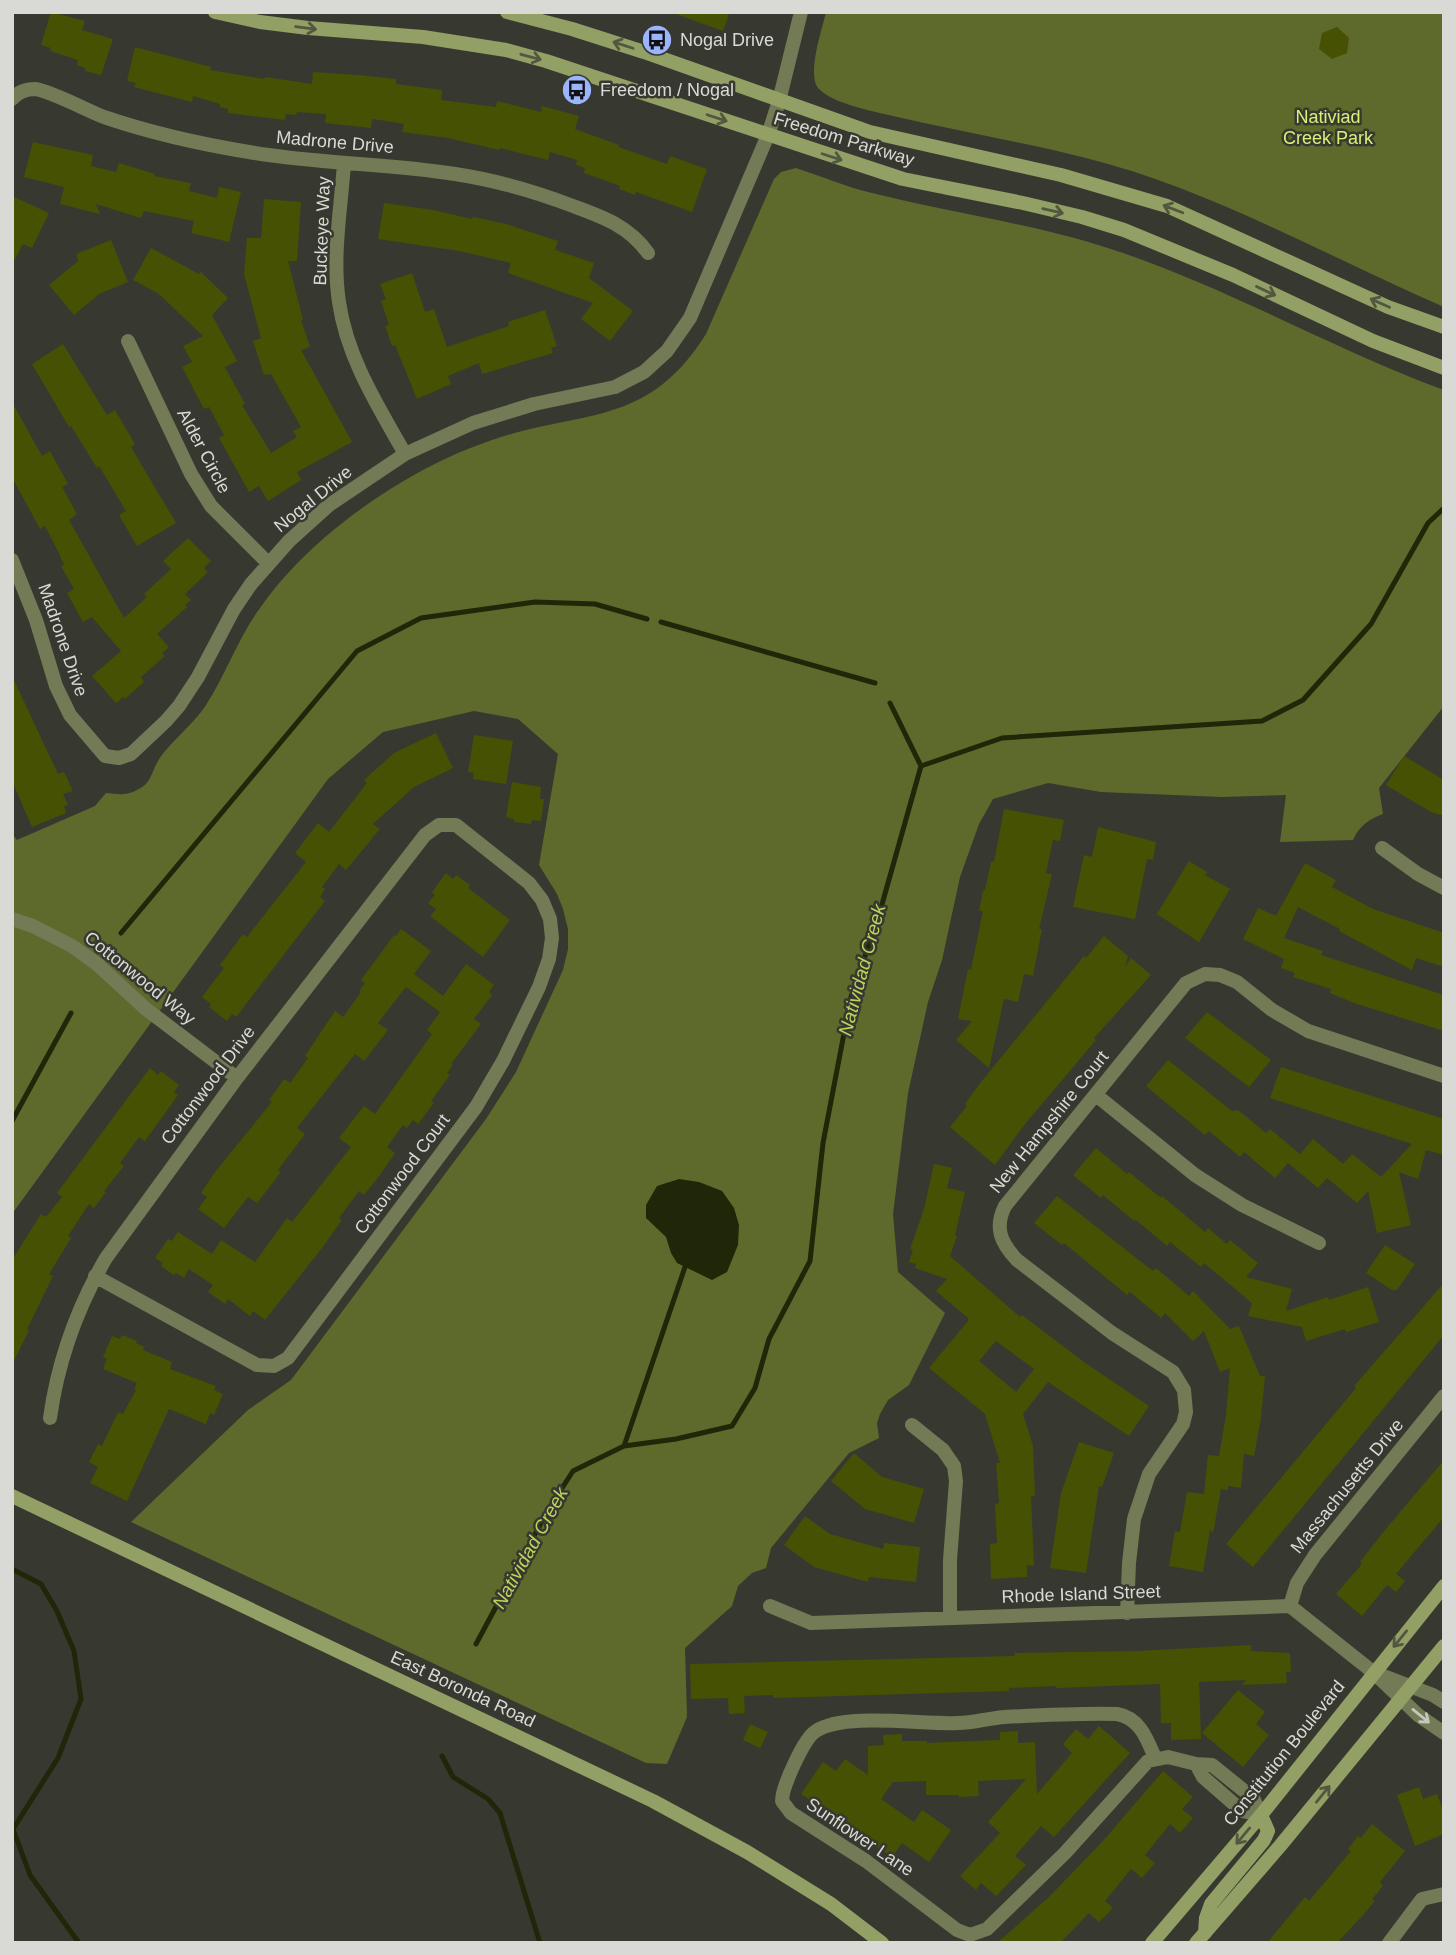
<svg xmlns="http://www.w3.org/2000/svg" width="1456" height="1955" font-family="Helvetica,sans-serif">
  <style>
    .green { fill: #5e692c }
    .water { fill: #202608 }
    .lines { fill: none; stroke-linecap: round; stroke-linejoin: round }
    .stream { stroke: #202608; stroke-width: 5 }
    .building { fill: #465103; fill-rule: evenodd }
    .minor { stroke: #727a56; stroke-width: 14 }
    .tertiary { stroke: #727a56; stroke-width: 14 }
    .secondary { stroke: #929f65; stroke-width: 14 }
    .oneway { stroke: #525840 }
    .oneway2 { stroke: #c4c7bc }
    .labels { text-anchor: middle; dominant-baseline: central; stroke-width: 5; stroke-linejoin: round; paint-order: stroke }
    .poi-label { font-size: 18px; fill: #d9dad5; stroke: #373930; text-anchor: start }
    .park-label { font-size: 18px; fill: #d8f077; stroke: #373930 }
    .street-label { font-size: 18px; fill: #d9dad5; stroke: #373930 }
    .water-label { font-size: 19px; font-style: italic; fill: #bdd35a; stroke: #373930 }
  </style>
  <rect width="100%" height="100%" fill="#373930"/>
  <!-- green -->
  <path class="green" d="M826,12H1444V307C1326,256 1210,189 1086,158C1022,142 957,131 893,116C872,111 834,104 819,89C806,76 822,30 826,12Z
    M796,168C821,176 846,187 872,193C956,214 1044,225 1126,254C1235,292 1336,350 1444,390V706L1379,788L1383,814C1369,819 1359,826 1353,840L1280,842L1286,795L1222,797L1101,792L1048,783L993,799L979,824L960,877L942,960L928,1002L908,1093L893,1214L898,1272L945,1313L909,1385L888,1400L880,1414L877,1423L879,1438L849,1453L771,1548L766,1568L752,1573L738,1586L732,1606L685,1648L687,1717L667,1764L646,1763L131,1522L248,1410L291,1380L486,1119L516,1072L563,970L568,949V929L563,909L557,894L539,865L558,754L518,719L474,711L383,732L328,779L12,1214V834L17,840L95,806L106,793C117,794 127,796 137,790C151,784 151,773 158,761C168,744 193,725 206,705C226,674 238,638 260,608C278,582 300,559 324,538C373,496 430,461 492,440C583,409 647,428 706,334L774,179L781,172Z"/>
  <!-- water -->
  <path class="water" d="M679,1179L699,1182L722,1191L734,1208L739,1225L738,1245L727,1272L712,1280L677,1263L671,1253L666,1237L646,1218V1205L657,1186Z"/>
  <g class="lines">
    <!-- stream -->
    <path class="stream" d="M661,622L875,683
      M890,703L921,766
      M921,766L1002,738L1262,721L1303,700L1371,624L1428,523L1444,508
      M121,933L357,651L421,618L535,602L595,604L647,619
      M12,1121L71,1013
      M624,1446L685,1267
      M12,1569L41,1584L57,1611L74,1651L81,1699L58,1758L13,1829L30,1875L79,1943
      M476,1644L548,1510L573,1471L624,1446L676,1439L732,1426L755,1388L769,1339L810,1261L823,1143L851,997L879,915L921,766
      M442,1756L453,1777L488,1799L500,1813L540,1943"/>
  </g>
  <!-- building -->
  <path class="building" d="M51,12L85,21L82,30L113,39L101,75L85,71V68L77,65L78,60L50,51L51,48L41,45Z
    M676,12H721L729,15L723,31L676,14Z
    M1337,27L1349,38L1347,53L1332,59L1319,49L1322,33Z
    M135,47L211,67L210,70L264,79L265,77L312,84L313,72L358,75L396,79V84L442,90L441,100L496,107L497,101L541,112L542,106L579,116L575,129L619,145L618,147L667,164L670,156L707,169L692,212L636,192L635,195L619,189L620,186L584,173L585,168L576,165L577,160L550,152L548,160L500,148L499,150L448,138L402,132L404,124L387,121L372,119L371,128L325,123L326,114L297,112L296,115L286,114L285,120L228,113V109L220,107V104L193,96L192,102L134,87L136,83L127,81Z
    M33,142L93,155L91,166L116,172L119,163L155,174L154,176L191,183L189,191L217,198L219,187L241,192L229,242L191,233L194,221L144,211L141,218L96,204L100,214L60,204L64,187L24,177Z
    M12,196L49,213L32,248L23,244L12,265Z
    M264,199L301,202L297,261H288L303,320H301L310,347L301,350L352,442L297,472L301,480L268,501L259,486L249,492L219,438L224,435L209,407L204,409L182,367L192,362L183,346L203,336L159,294L133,280L151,248L199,274L201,272L228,298L212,315L237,361L225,367L245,404L242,405L271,453L297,437L293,431L301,427L271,374L264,375L253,341L261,338L244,274L247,238H261Z
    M384,203L433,210L472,219L473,217L506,224L558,241L555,250L594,263L589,278L633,311L610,341L581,319L593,303L508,273L511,263L459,251L378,239Z
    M111,240L128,282L99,294L74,315L49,285L78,261L76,254Z
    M412,273L425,312L434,309L447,347L509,326L508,322L545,310L557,346L551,348L553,353L482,374L479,363L448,376L451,384L417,399L395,345L392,346L385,326L389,325L381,301L386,299L380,284Z
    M63,344L107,415L115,410L135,444L131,447L176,523L137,546L119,515L126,511L99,466L97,468L71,426L69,427L32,364Z
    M12,402L42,456L50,451L68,484L62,487L77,514L69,520L124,618L147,597L144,594L171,569L163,561L188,538L211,561L204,568L208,572L185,594L191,600L185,605L187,607L157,634L169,647L162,653L165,656L141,677L144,682L125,699L123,697L116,703L92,676L121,651L92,617L83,622L67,593L74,589L61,566L64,565L58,551L45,526L40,529L12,477Z
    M12,676L58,774L64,772L73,791L63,794L68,805L64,806L66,813L32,827L12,781Z
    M436,733L453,768L414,787L373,824L380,829L346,870L339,864L322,887L325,889L320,897L325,901L236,1017L232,1014L227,1021L209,1007L211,1004L202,997L224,968L220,965L243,934L247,937L306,862L295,853L318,823L329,832L367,783L364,780L394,753Z
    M474,735L513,741L506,784L473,779L474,773L468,772Z
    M1404,756L1444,780V816L1431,812L1386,785Z
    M512,782L541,787L540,799H544L541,821L532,820L531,824L514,822V819L506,817Z
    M1004,809L1064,820L1060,841L1053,840L1046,873L1052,874L1039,929H1042L1033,976L1024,974L1018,1002L1004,999L989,1068L956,1040L972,1021L958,1019L968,969L971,970L983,911H979L983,890H985L991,862H994Z
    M1098,827L1156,842L1153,860L1147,859L1135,919L1073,907L1084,855L1092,857Z
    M1189,861L1207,872L1205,875L1230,889L1199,942L1157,914Z
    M1305,863L1336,880L1332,887L1373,909L1444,933V967L1416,958L1412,970L1339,931L1340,929L1298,907L1284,938L1323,951L1321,955L1444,995V1031L1354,1003L1330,993L1331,989L1293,977L1295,973L1281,968L1284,959L1243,939L1258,908L1276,916Z
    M446,873L453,879L456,875L470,885L468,888L510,920L483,957L430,916L436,909L428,903L435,895L432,892Z
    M401,929L431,951L414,974L443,996L466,964L494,985L489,992L492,995L474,1019L481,1024L451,1064L453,1065L447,1073L450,1075L431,1101L434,1103L418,1124L413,1120L407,1128L403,1125L387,1147L395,1153L380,1175L364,1195L359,1191L339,1218L342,1220L322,1248L265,1320L253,1311L250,1316L228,1299L225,1304L208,1292L213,1285L189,1269L184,1278L176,1273L174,1275L161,1266L163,1263L155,1258L168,1239L172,1241L178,1232L212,1254L221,1240L255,1262L287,1218L292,1222L351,1147L339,1138L364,1106L375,1114L432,1034L427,1030L440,1012L406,987L378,1023L388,1030L364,1061L355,1054L297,1128L305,1134L278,1170L281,1172L257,1203L248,1197L224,1228L198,1209L207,1197L201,1193L215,1172L272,1102L269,1100L284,1079L290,1083L308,1058L305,1056L335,1011L343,1017L361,992L359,991L365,983L361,980L394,935L396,936Z
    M1104,936L1128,956L1125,967L1131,958L1151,975L1094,1038L1096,1040L1025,1124L995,1165L950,1127L967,1106L965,1104L981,1082L1084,956L1086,958Z
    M1207,1012L1271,1060L1249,1087L1185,1038Z
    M1168,1060L1232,1111L1238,1110L1266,1133L1270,1129L1300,1154L1313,1139L1343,1164L1352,1154L1381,1177L1412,1144L1270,1098L1281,1067L1444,1119V1155L1426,1150L1418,1179L1399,1172L1411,1225L1377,1233L1368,1191L1357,1203L1327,1178L1318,1188L1288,1163L1275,1178L1244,1152L1240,1157L1209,1131L1205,1135L1146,1086Z
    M150,1068L158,1075L161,1071L179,1085L174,1092L178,1095L145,1141L139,1137L120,1163L124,1166L104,1191L106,1192L94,1208L89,1204L68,1236L71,1238L49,1274L53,1276L27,1329L29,1330L12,1365V1260L41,1214L46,1217L62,1197L57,1193Z
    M1096,1148L1127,1174L1129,1172L1161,1198L1162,1196L1205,1232L1208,1228L1227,1244L1230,1240L1258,1263L1246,1277L1292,1289L1286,1311L1328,1297L1329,1300L1368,1287L1379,1322L1346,1332L1345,1329L1306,1341L1302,1327L1248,1316L1252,1303L1204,1263L1201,1267L1170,1242L1167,1246L1136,1220L1134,1221L1103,1195L1101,1198L1073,1175Z
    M934,1164L952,1168L947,1188L965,1192L955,1235L957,1236L950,1256L1020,1317L1022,1315L1084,1362L1149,1406L1129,1436L1048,1382L1023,1414L1033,1446L1035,1496H1031L1034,1566L1027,1565V1577L991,1579L990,1544L997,1543L995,1504L999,1503L996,1463H1000L985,1414L929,1368L968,1321V1318L936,1291L947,1279L915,1268L916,1264L909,1262L913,1250L910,1249L924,1209ZM996,1341L1034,1369L1016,1392L979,1361Z
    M1057,1196L1153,1271L1156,1268L1189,1296L1193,1291L1230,1329L1239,1326L1260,1376H1265L1261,1418L1254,1456L1244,1454L1241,1488L1228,1486V1490L1221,1489L1213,1533L1210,1530L1203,1572L1169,1566L1175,1531L1180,1532L1187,1492L1204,1494L1208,1455L1219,1456L1226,1415L1230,1368L1220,1372L1204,1331L1193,1341L1165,1313L1161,1318L1130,1292L1127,1295L1064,1243L1062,1245L1034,1223Z
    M1385,1245L1415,1264L1397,1290H1392L1366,1273Z
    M1444,1283V1335L1253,1567L1226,1544L1356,1388L1354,1386Z
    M122,1335L137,1341L136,1343L144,1347L143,1350L172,1362L170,1369L216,1386L214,1390L223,1394L214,1415L210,1413L206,1424L169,1409L127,1501L90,1483L98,1467L89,1462L98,1444L102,1446L118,1412L123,1414L136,1390L134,1389L137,1383L103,1369L107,1359L103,1357L112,1336L120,1339Z
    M1079,1442L1114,1453L1102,1487L1099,1486L1086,1573L1050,1568L1061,1493Z
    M854,1453L882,1477L924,1489L914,1523L865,1509L831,1481Z
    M1444,1460V1517L1396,1574L1405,1581L1396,1592L1387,1585L1362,1616L1336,1594L1362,1564L1360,1562L1385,1530Z
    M805,1516L830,1534L883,1549L884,1543L920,1547L916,1582L869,1577L868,1582L814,1567L784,1545Z
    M1251,1645V1651L1290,1653L1291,1672H1286L1287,1683L1242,1685L1246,1680L1199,1682L1201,1739L1171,1740V1723H1161L1160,1684L1056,1688V1686L1009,1688V1691L773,1698V1695L744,1696L745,1713L729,1714L728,1698L691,1699L690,1664L1015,1656L1014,1653L1136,1651Z
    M1238,1690L1265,1712L1256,1724L1269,1735L1243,1767L1202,1733Z
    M750,1724L768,1732L760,1748L743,1740Z
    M1099,1726L1130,1753L1054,1837L1041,1826L1015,1856L1026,1865L996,1896L981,1883L976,1890L960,1876L1000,1833L988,1822L1026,1779L978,1781L979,1796L959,1797V1795H926V1781L893,1782L881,1799L914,1822L922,1810L951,1830L929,1862L902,1843L892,1857L827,1814L828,1812L801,1794L823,1762L836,1771L845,1759L868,1775V1746L884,1745L883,1735L902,1734V1741H927V1743L1000,1740V1732L1018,1731V1743L1035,1742L1037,1794L1072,1753L1063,1744L1076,1729L1088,1739Z
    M1163,1771L1193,1797L1182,1809L1193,1818L1180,1833L1170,1824L1145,1855L1155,1863L1142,1878L1131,1869L1105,1901L1113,1908L1099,1922L1089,1913L1060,1943H997L1049,1897L1102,1842Z
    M1419,1787L1423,1799L1437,1794L1444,1813V1834L1415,1846L1397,1795Z
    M1372,1824L1405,1851L1380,1882L1383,1886L1372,1899L1375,1901L1363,1915L1337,1943H1267L1305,1897L1309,1901L1351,1851L1348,1849L1358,1836L1361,1838Z"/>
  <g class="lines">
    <!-- minor -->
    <path class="minor" d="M12,99C18,92 25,89 35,89C51,91 86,110 104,117C151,133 200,144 249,152C317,164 387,163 455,174C495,180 536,192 573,206C603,217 629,226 648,253
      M344,163C341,209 332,256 339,302C347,358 378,406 405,454
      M128,341L191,474L211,506L268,563
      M12,560L36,620L56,686L70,715L105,756L119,758L131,754L166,721L179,706L198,677L234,609L251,584L289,541L329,505L405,454L473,423L534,404L615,387L644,372L667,351L690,318L768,135L779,101L801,12
      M1382,848L1418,874L1444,888
      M12,919L33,926L72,946L97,964L146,1009L237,1078
      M1096,1095L1195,1175L1242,1205L1319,1243
      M50,1418C58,1360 77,1308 106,1258L237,1078L425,835L439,825H456L529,883L542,900L550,919L552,938L549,959L539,987L503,1061L476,1107L288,1358L274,1366L257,1365L95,1276
      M912,1425L943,1450L954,1466L956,1481L950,1560V1617
      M770,1606L811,1623L1290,1606L1373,1672
      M1290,1606L1297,1583L1315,1555L1444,1396
      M1127,1613L1129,1563L1134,1519L1149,1474L1183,1424L1186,1412L1184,1390L1173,1372L1112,1333L1017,1260C1001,1243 994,1228 1005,1206L1186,983L1205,974L1220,975L1237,982L1272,1010L1308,1031L1444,1076
      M1155,1758C1147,1739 1140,1718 1117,1714C1080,1713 1042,1715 1005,1717C989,1718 974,1723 958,1723C923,1725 845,1712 816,1731C804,1738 782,1787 782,1801L791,1813L866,1861L957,1930L970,1935L987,1929L1065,1853L1148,1761L1168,1757L1196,1764
      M1196,1764L1212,1765L1253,1798L1261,1815L1242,1811L1203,1777Z
      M1389,1943L1422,1899L1444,1894"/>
    <!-- tertiary -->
    <path class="tertiary" d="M1373,1672L1418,1715L1444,1733
      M1381,1675L1433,1695L1444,1702"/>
    <!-- secondary -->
    <path class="secondary" d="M215,12L260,22L308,28L423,37L506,50L546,61L903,179L1023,203L1082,217L1124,230L1233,275L1373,341L1444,368
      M507,12L572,29L644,52L870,132L1061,175L1167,206L1388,307L1444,327
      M12,1496L653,1801L747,1852L831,1904L882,1943
      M1205,1933L1206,1918L1211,1904L1264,1840L1268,1831L1261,1815
      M1152,1943L1261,1815L1444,1586
      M1196,1943L1280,1846L1444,1646"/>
  </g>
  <!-- one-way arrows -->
  <defs><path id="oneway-shaft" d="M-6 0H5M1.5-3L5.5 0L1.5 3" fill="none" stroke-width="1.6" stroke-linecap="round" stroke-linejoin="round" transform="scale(1.75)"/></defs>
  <g class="oneway">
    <use href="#oneway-shaft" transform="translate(306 28) rotate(7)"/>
    <use href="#oneway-shaft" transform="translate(623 45) rotate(-162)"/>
    <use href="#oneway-shaft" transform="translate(531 57) rotate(15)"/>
    <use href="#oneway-shaft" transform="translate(717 118) rotate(18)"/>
    <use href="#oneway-shaft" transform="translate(832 157) rotate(18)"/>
    <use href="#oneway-shaft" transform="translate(1173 209) rotate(-159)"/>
    <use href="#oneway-shaft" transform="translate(1053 211) rotate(13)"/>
    <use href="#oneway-shaft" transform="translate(1266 291) rotate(26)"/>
    <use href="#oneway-shaft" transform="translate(1380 303) rotate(-156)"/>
    <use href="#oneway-shaft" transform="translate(1400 1639) rotate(129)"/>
    <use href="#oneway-shaft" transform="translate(1323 1794) rotate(-51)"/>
    <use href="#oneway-shaft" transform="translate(1243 1836) rotate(130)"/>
  </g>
  <use class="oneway2" href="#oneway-shaft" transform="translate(1421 1716) rotate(39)"/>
  <!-- icons -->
  <defs>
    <g id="bus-disc" transform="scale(1.575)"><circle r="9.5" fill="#9ab5fd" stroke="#373930"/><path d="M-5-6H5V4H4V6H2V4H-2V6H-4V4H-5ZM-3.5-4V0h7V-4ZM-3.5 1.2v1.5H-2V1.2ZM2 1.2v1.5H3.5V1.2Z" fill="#111"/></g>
  </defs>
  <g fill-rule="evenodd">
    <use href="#bus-disc" x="657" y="40"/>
    <use href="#bus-disc" x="577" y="90"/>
  </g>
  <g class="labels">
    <!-- poi labels -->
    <g class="poi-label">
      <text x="680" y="40">Nogal Drive</text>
      <text x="600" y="90">Freedom / Nogal</text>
    </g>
    <!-- park labels -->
    <g class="park-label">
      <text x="1328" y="117">Nativiad<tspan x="1328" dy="21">Creek Park</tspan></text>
    </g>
    <!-- street labels -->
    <g class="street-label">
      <text transform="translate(844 139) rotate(17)">Freedom Parkway</text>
      <text transform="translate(335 142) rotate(5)">Madrone Drive</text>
      <text transform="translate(322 231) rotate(-88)">Buckeye Way</text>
      <text transform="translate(204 451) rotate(62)">Alder Circle</text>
      <text transform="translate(313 499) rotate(-39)">Nogal Drive</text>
      <text transform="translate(63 640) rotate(71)">Madrone Drive</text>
      <text transform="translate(140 978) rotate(39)">Cottonwood Way</text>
      <text transform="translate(208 1085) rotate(-53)">Cottonwood Drive</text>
      <text transform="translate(1049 1122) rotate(-51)">New Hampshire Court</text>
      <text transform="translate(402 1174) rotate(-53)">Cottonwood Court</text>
      <text transform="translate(1347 1486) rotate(-51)">Massachusetts Drive</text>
      <text transform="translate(1081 1594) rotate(-2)">Rhode Island Street</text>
      <text transform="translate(463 1689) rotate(25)">East Boronda Road</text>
      <text transform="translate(1284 1753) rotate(-51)">Constitution Boulevard</text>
      <text transform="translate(860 1837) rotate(34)">Sunflower Lane</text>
    </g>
    <!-- water labels -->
    <g class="water-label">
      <text transform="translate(862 970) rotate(-75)">Natividad Creek</text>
      <text transform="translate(530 1548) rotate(-61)">Natividad Creek</text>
    </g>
  </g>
  <!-- border -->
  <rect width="1456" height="1955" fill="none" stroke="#d9dad5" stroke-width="28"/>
</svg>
